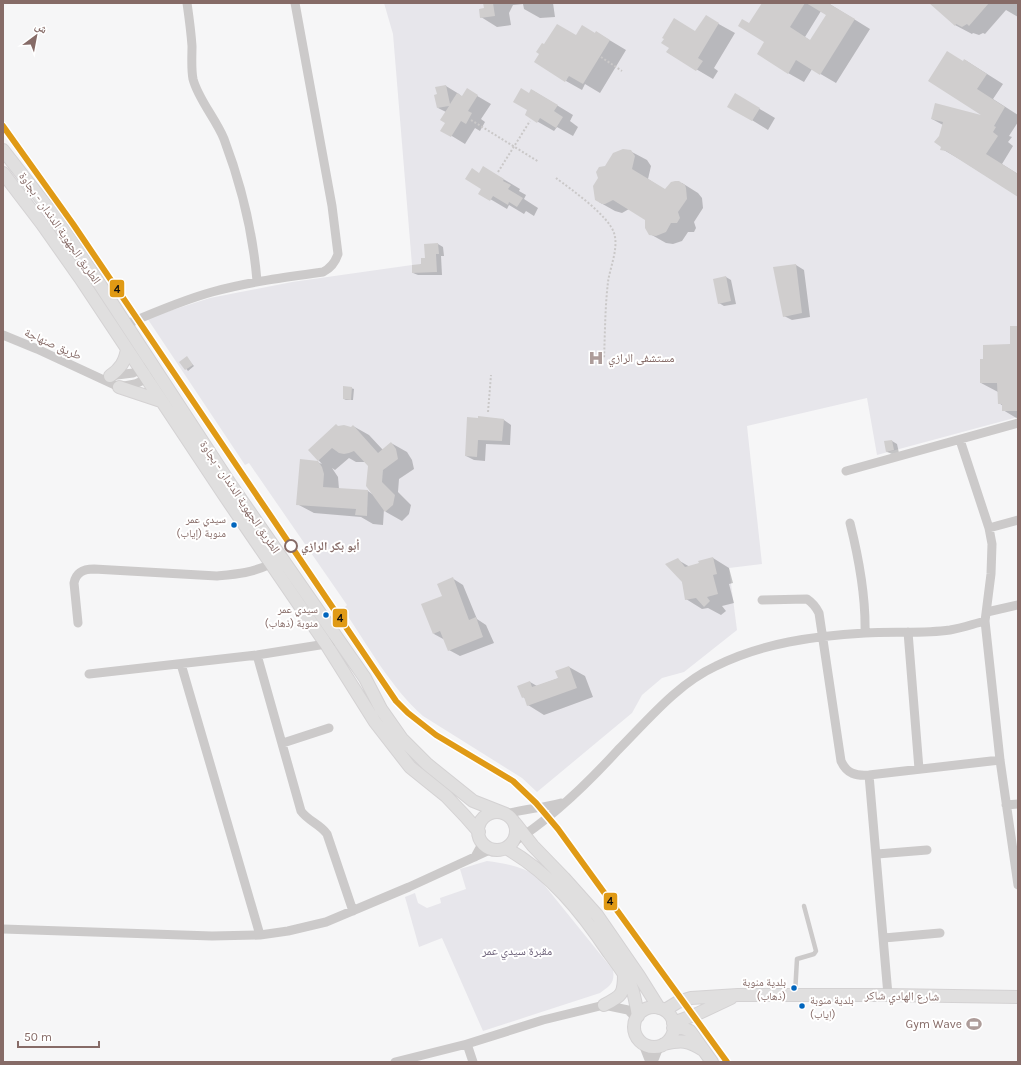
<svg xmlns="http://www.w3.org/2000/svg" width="1021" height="1065" font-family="Karla,'Noto Naskh Arabic',sans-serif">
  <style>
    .green { fill: #e7e6eb }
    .shadow { fill: #0003; fill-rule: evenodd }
    .building { fill: #d0cece }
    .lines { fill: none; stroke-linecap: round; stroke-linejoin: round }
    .secondary-casing { stroke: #d4d2d3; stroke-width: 14 }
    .path { stroke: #cac8c8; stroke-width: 2; stroke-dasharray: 2 2; stroke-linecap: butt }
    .lane { stroke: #cccaca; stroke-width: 4.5 }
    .street { stroke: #cccaca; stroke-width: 9 }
    .secondary { stroke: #e0dfdf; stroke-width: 12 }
    .rail-1-casing { stroke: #fff; stroke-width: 9 }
    .rail-1 { stroke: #e09a15; stroke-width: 6 }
    .bus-dot { fill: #0065bd; stroke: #fff; stroke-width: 1.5 }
    .stop-dot { fill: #fff; stroke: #866b67; stroke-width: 2 }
    .labels { text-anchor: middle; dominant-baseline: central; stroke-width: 4; stroke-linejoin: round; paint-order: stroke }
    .bus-label { font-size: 11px; fill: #866b67; stroke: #fff; text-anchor: end }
    .street-label { font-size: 12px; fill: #866b67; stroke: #fff }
    .poi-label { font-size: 12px; fill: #866b67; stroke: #fff; text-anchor: start }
    .stop-label { font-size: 12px; font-weight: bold; fill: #866b67; stroke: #fff; text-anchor: start }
    .park-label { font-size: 12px; fill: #71667d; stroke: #fff }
    .line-badge { stroke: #fff; stroke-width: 1.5 }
    .pale-badge-label { font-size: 11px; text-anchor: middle; font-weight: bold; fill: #111 }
  </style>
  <rect width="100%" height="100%" fill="#f6f6f7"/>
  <!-- green -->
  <path class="green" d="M384,3H1018V417L877,455L867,398L747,426L762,564L729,568L737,630L684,672L662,678L642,695L632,713L537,792L522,778L423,716C391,688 367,644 343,609L347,605L249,463L245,465L147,318L210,298L292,282L412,265L393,34Z
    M487,861C505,863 522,867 537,876L613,970C615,983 610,986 600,993L483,1031L442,938L419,947L405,897L415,893L418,903L427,908L441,903L440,898L466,889L460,869Z"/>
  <!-- shadow -->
  <path class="shadow" d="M484,3H553L555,17L540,18L524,9L523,4L513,5L509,13L511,25L497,27L481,17L485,9Z
    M763,3H828L870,29L836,83L812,69L804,82L788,73L766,42L750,25ZM821,11L827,15L811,41L805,37Z
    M934,3H1018V17L1006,10L985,34L983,33L979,35L973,33L972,34L955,25Z
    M706,17L735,33L714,68L718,71L713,79L667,52L696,32Z
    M596,32L626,50L600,93L585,84L582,90L566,81L576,36L595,34Z
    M965,60L1003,84L993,99L1018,115V122L1009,136L1012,137L1008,142L1013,146L1002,164L1018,174V196L961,160L942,149L940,136L943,125L932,119L986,117L964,62Z
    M446,86L459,94L462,97L467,90L491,104L481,119L485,122L480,131L475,128L465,144L442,130L446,123V112L438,108Z
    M532,90L573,115L570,121L578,127L573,136L557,127L554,131L526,115L529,110V94Z
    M736,95L775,118L768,130L729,106Z
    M630,151L647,160L651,166L648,179L665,190L682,183L698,193L702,198L703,208L694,222L696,228L694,232H688L682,241L673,244L666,243L650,234L646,219L629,209L622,213L615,211L599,202L606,167Z
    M480,174L500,177L520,189L519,191L526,195L524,199L538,208L534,216L526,211L524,214L509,205L507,209L480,193L482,189Z
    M438,244L443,247L444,256H441L442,275H418L413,273Z
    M796,265L804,270L810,317L792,320L784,316Z
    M726,277L731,280L736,304L724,306L719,303Z
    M1018,327V419L1003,410V406L999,403L998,392L981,383L984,360L1011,345Z
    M187,358L194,366L188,371L181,362Z
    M351,388L354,389L353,400H346L344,399Z
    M468,418H491L504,420L511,425L510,445L486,444L485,461L474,460L466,456Z
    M353,426L369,435L383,450L391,443L407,452L412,460L414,469L399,479L398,492L411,505L409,514L402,521L386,512L384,509L383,525L373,524L361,517L314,513L297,504L317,462L322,464L309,450L338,427L351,428ZM349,458L356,462H366L369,466L372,494L368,491L339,489L338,477L332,468L335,470Z
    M892,441L897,444L899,453L892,454L887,452Z
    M713,558L729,568L733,583L729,584L734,603L722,606L726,611L721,615L708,608L702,609L686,599L678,560L690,567Z
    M452,578L463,585L477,619L486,625L494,643L460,656L449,650L445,640L434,634L443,596Z
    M569,667L585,676L593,697L544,715L528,705L526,699L523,697L530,682L537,686L559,678Z"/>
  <!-- building -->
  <path class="building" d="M483,3H493L495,16L480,18L479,9L484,8Z
    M762,3H805L790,27L810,40L826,15L806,3H828L855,19L820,75L796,60L788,74L757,54L764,42L738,26L742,19L749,23Z
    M929,3H989L969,26L967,24L962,27L956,24L955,26Z
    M706,15L719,23L698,58L703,61L696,71L666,52L669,48L661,43L664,39L662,38L674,18L695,31Z
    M557,24L576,35L582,25L595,33L596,31L610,40L583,84L569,76L565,82L534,62L539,54L536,52L542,43L544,44Z
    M947,51L963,61L964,59L987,74L977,89L1005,107L994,126L996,127L993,132L998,136L986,154L1018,174V197L946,151L940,150L941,147L934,142L939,136L943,122L931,119L935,103L981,115L928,81Z
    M446,85L450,104L457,93L462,96L467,88L478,95L468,111L472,113L466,124L461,121L451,137L440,131L445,123L440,120L449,106L437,108L434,95L437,94L435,87Z
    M521,88L529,93L531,89L558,105L554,111L563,117L556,128L540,118L537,123L525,115L527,110L513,102Z
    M735,93L760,108L752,121L727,107Z
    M623,149L631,150L635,156L632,169L665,189L671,182L675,181H679L685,185L686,188L687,199L678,212L680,218L677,223H671L666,232L656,236L649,235L645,228V220L613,200L605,204H602L595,200L593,186L598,178L596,172L599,167L605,166L613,153Z
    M483,166L504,179L503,181L511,185L508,189L523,198L517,207L509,202L508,205L493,196L490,201L478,194L481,189L465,179L472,168L479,173Z
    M438,243L439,254H436L437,272L412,273V265L421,264V258H425L424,244Z
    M796,264L802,313L783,317L773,267Z
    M726,276L731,301L718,304L713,279Z
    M1010,326H1018V411H1002V404H998L997,383H980V359H983V345L1010,344Z
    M187,356L193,365L185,370L179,362Z
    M343,386L352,387L351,400L343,399Z
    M478,416L504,419L502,441L478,440L477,457L465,456L467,417L478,418Z
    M336,424L338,426L344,425L351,427L353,425L378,453L391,442L396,449L398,459L383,470L382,482L395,495L393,505L385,512L366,486L368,466L354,451L349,453L344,454L339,453L332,448L318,461L308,450Z
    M892,440L894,450L886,452L884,441Z
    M300,459L318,461L322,467L324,474L323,487L368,490L367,516L355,515L356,509L296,505Z
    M713,557L717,574L713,575L718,594L707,597L710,601L704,607L696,598L685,600L682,582L665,564L678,558L685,567L699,563L698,561Z
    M453,577L469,620L476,617L483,637L448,651L440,631L433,634L421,604L442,596L437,584Z
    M569,666L577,688L527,706L524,697L522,698L517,686L530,681L532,687L558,678L555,671Z"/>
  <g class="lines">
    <!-- secondary casing -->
    <g class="secondary-casing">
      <path id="secondary" d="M3,150L52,213L78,251L231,485L365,678L381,709L402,739L427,764L473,801L506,814
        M3,173L42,224L80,278L224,495L326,644L375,722L410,767L446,796L465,816L479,832
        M110,376C120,369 125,362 127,349
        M119,387L161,401
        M478 831a19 19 0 1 1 38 0a19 19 0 1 1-38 0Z
        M515,823L533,846L564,878L597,915L639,976L659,1008
        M506,848C550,873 581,911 609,953C617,964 625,974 631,986C635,995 636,1006 638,1016
        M604,1005C622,996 624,994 624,974
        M634 1027a20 20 0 1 1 40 0a20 20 0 1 1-40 0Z
        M665,1010L678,1002L691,998L738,995H888L1018,997
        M673,1023L697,1014L731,998
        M673,1028H683L690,1031L712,1062
        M664,1044C681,1040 688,1040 703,1050"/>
    </g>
    <!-- path -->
    <path class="path" d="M601,57L622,71
      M471,120L539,162
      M498,172L530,121
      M556,178C572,190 608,215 614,233C619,248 610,267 608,282C605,307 605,334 604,359
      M488,412L491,375"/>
    <!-- lane -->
    <path class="lane" d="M795,994L797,959L814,954L816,951L804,906"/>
    <!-- street -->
    <path class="street" d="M187,3C189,17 191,31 192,46C192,56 191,69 193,79C198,99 216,119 224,139C241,184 253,233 257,281
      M127,324C155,312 183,300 212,292C249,282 286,277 323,272C331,268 335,263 338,254L332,206L295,3
      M3,335L37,349L119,387L135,384L153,376
      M109,376L133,373L145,367
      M960,440L989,528L992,544L991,574L985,621L1000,760L1018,885
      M846,471L1018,423
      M850,523C859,559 866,595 865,633
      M989,528L1018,520
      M762,600L807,599C813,603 816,607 819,613L841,761C847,774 856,776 869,775L1000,760
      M987,612L1018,605
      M78,623L74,583C76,572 84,569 94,569L217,576C238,574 251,573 271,564
      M908,632L919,769
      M257,655L301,811C308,821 320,824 327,834L353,911
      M181,664L260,935
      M89,674L257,655L326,644L332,642
      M283,743L329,728
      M869,775L888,995
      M1006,805L1018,804
      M506,814C524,809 542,808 561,803
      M512,843C551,819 587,784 618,750C648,720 677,684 716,666C762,643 814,636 865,633C893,631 922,634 950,630C962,628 973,624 985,621
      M877,854L927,850
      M475,857L481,846L480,838
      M3,929L212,936L260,935L288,931L326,922L409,887L492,849
      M884,938L940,933
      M467,1044L473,1062
      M643,1044L650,1062
      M395,1062L467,1044L543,1020L604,1005L628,1010L636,1018
      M653,1062L659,1047"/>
    <!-- secondary -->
    <use href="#secondary" class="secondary"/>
    <!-- rail-1 casing -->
    <g class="rail-1-casing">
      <path id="rail-1" d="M3,126L73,224L396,701L408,713L436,735L513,781L536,803L558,829L727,1062"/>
    </g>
    <!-- rail-1 -->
    <use href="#rail-1" class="rail-1"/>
  </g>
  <!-- icons -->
  <defs>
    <g id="hospital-bare" transform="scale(1.2)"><path d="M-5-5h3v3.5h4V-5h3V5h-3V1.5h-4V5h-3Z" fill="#ad9c99" stroke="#fff" stroke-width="2.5" paint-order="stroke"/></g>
    <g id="stadium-bare" transform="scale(1.2)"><path d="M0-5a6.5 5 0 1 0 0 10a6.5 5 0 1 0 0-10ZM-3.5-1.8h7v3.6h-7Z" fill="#ad9c99" stroke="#fff" stroke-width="2.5" paint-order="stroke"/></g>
  </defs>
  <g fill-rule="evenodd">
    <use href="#hospital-bare" x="596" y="358"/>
    <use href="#stadium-bare" x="974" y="1024"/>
  </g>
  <!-- markers -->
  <g class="bus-dot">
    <circle cx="234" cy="525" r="3.5"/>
    <circle cx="326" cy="615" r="3.5"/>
    <circle cx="794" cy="988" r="3.5"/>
    <circle cx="802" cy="1006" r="3.5"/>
  </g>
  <circle class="stop-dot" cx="291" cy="546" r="6"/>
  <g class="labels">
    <!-- bus labels -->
    <g class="bus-label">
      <text x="226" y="519">سيدي عمر<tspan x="226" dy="14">منوبة (إياب)</tspan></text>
      <text x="318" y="609">سيدي عمر<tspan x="318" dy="14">منوبة (ذهاب)</tspan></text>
      <text x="786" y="982">بلدية منوبة<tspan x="786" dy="14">(ذهاب)</tspan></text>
      <text x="810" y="1000" text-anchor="start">بلدية منوبة<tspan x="810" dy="14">(إياب)</tspan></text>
    </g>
    <!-- street labels -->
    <g class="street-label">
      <text transform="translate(60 228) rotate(55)">الطريق الجهوية الدندان - بجاوة</text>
      <text transform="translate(53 344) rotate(24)">طريق صنهاجة</text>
      <text transform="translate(240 497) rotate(56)">الطريق الجهوية الدندان - بجاوة</text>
      <text transform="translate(902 996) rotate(1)">شارع الهادي شاكر</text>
    </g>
    <!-- poi labels -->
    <g class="poi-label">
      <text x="608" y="358">مستشفى الرازي</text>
      <text x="962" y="1024" text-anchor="end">Gym Wave</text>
    </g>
    <!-- stop labels -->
    <g class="stop-label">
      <text x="301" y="546">أبو بكر الرازي</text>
    </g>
    <!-- park labels -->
    <g class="park-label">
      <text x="517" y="951">مقبرة سيدي عمر</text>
    </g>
  </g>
  <g class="line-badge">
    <rect x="109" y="279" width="16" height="19" rx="4" fill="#e09a15"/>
    <rect x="332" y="608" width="16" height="20" rx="4" fill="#e09a15"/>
    <rect x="603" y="892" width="15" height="19" rx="4" fill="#e09a15"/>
  </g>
  <g class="pale-badge-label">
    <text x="117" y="293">4</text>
    <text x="340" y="622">4</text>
    <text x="610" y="905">4</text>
  </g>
  <!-- border -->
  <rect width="1021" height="1065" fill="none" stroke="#866b67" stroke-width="8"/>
  <!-- north arrow -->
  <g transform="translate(36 36) rotate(32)" stroke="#ffffff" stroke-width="3" paint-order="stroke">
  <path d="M0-3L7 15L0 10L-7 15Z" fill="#866b67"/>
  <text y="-6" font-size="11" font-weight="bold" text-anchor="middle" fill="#866b67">ش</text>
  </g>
  <!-- scale -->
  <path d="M18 1041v6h81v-6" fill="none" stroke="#866b67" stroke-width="2"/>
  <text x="24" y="1041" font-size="12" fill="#866b67" stroke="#ffffff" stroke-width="3" paint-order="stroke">50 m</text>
</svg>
